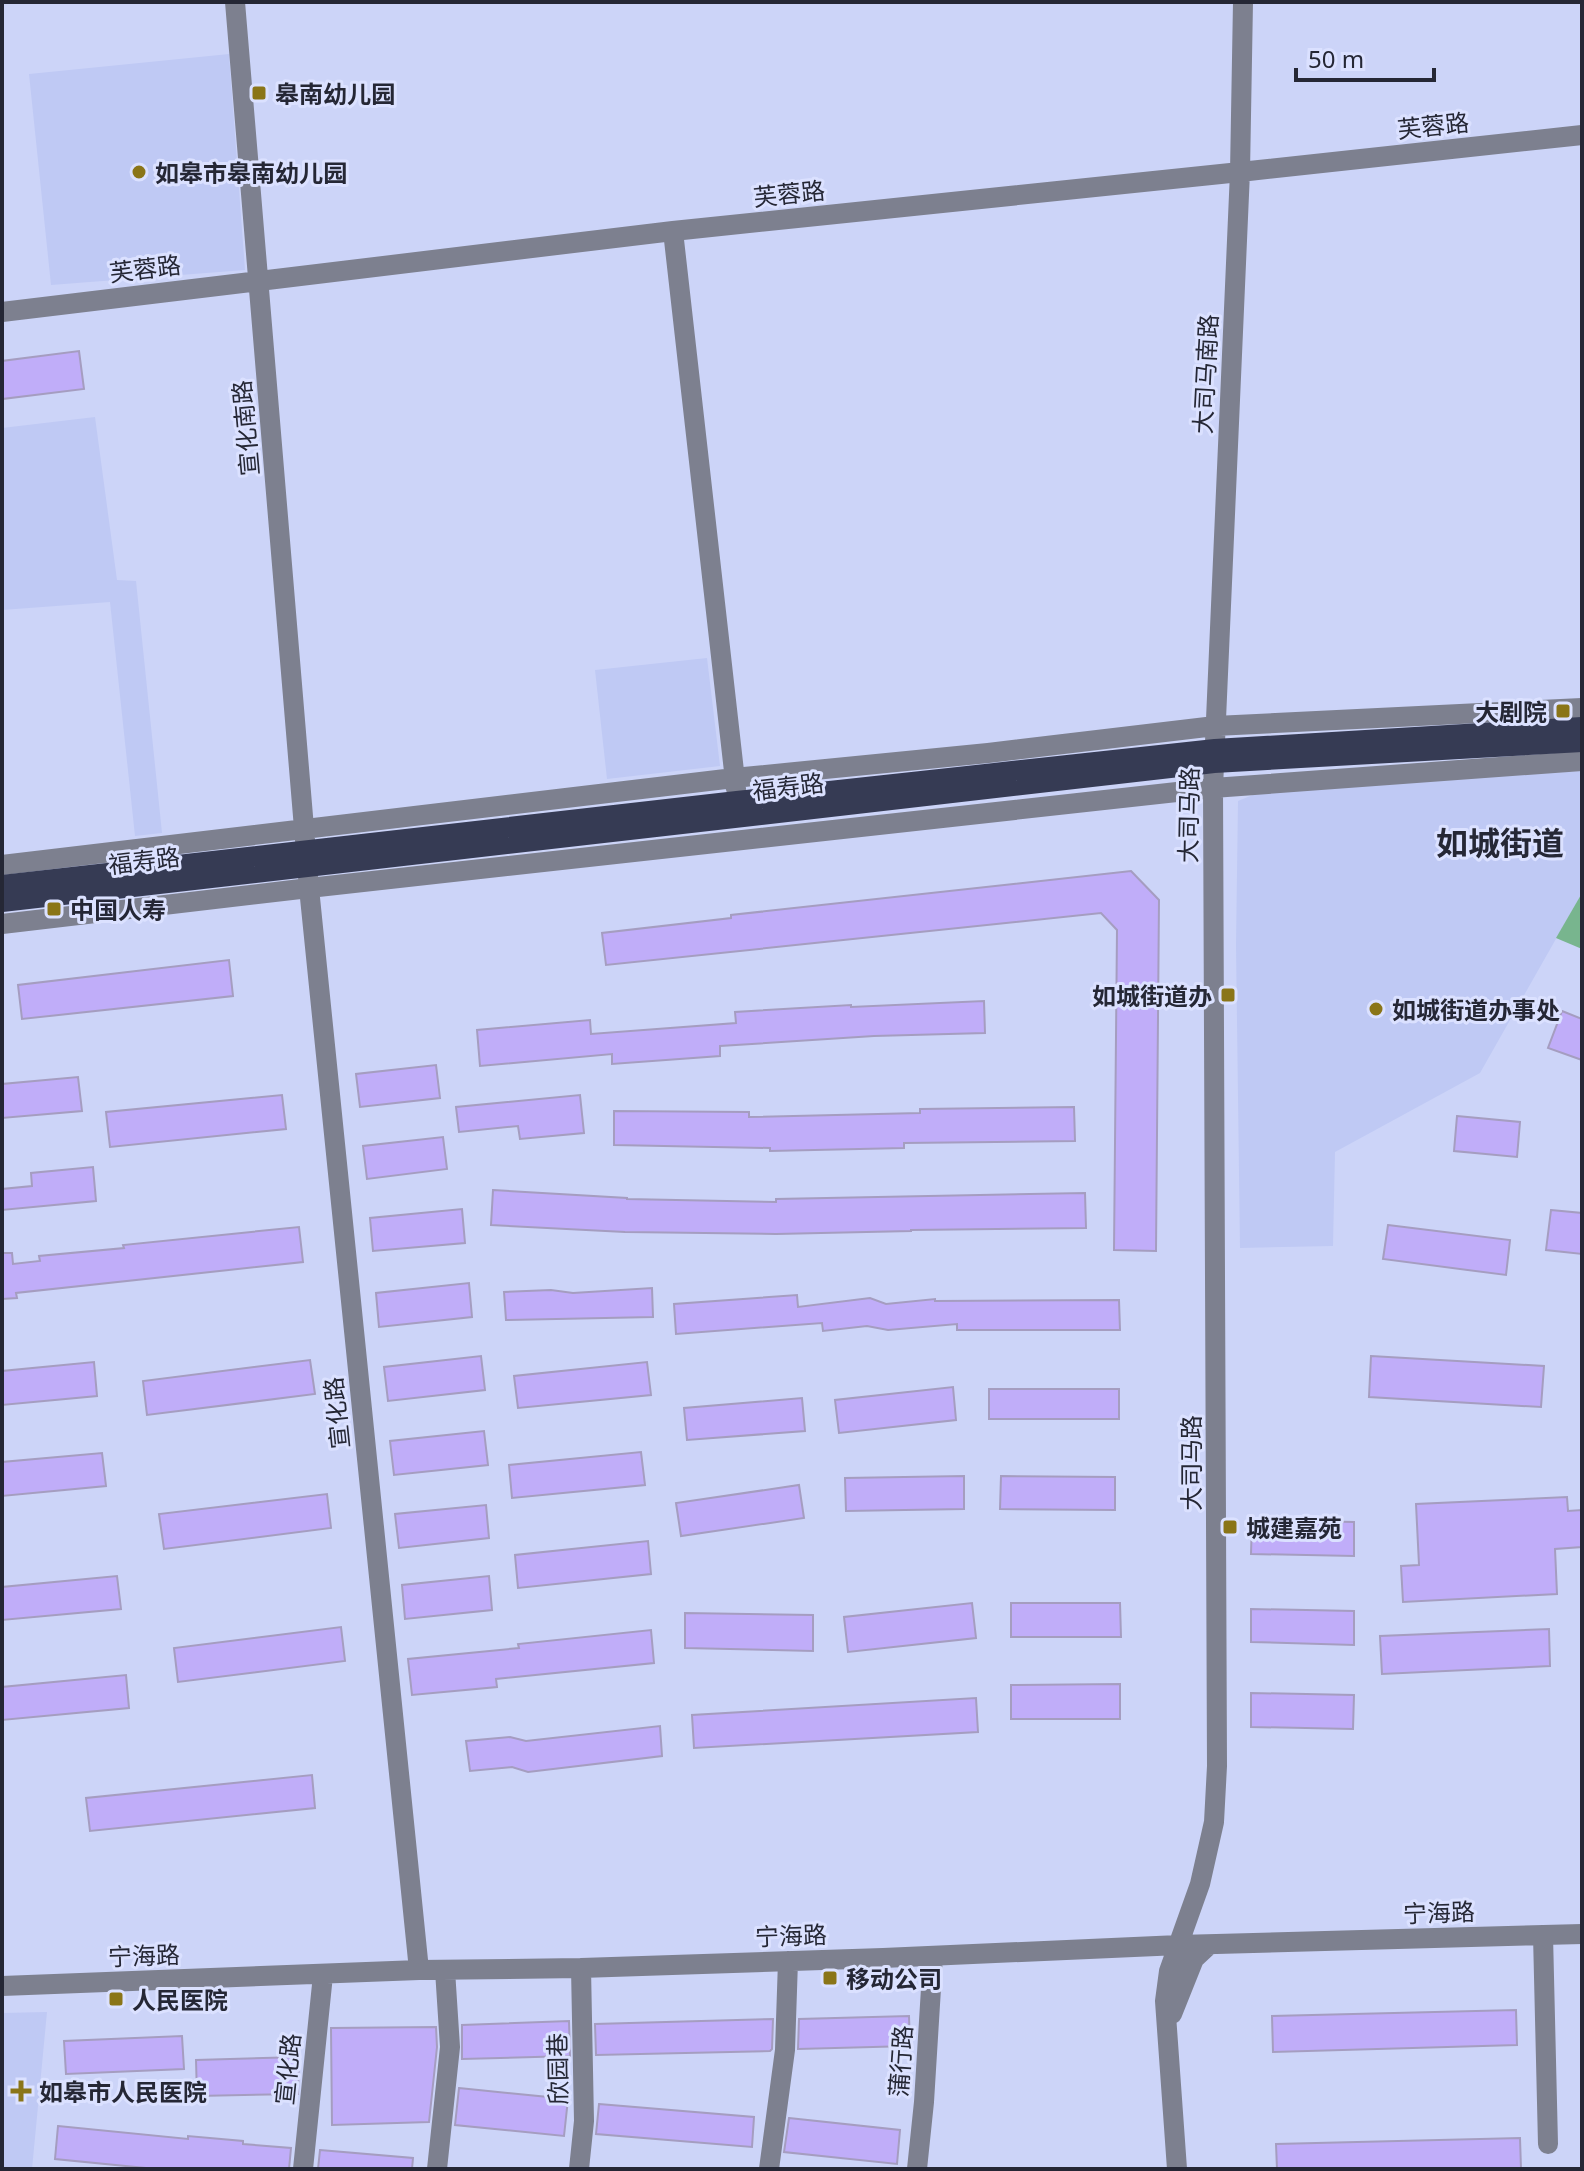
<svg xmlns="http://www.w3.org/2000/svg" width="1584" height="2171" font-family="'Noto Sans','Noto Sans SC',sans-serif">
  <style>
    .built { fill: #bfc9f4 }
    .green { fill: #78b58e }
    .building { fill: #c0adf9; stroke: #a59dc0; stroke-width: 2 }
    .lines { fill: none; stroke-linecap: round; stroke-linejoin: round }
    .minor { stroke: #7d808f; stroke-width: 20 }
    .major { stroke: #363b54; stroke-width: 20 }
    .poi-dot { fill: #8a7518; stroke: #dbe1ff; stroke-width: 3 }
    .labels { text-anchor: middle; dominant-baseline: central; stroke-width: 6; stroke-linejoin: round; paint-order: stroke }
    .poi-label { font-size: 24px; font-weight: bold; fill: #252735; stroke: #dbe1ff; text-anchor: start }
    .street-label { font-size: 24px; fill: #252735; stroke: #dbe1ff }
    .district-label { font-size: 32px; font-weight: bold; fill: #252735; stroke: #dbe1ff }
  </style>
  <rect width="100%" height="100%" fill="#ccd4f8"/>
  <!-- built -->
  <path class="built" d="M229,54L245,270L51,285L29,74Z
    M95,417L117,580L136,581L162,833L135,836L110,602L2,610V428Z
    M707,658L720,766L607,779L595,670Z
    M1582,771V893L1480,1073L1335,1152L1333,1246L1240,1248L1236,945L1238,801L1265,790Z
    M47,2012L32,2169H2V2013Z"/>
  <!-- green -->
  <path class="green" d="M1582,893V949L1556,938Z"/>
  <!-- building -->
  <path class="building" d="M79,351L84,389L2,399V361Z
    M1131,871L1159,900L1156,1251L1114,1250L1117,930L1101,913L606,965L602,933L731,918V915Z
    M229,960L233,996L22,1019L18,985Z
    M984,1001L985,1033L874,1036L720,1046V1056L612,1064V1054L480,1066L477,1030L590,1020L591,1034L736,1023L735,1012L851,1005V1007Z
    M1562,1011L1582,1019V1060L1548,1048Z
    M436,1065L440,1098L360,1107L356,1074Z
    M78,1077L82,1111L2,1118V1084Z
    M282,1095L286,1129L110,1147L106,1112Z
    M580,1095L584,1133L520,1139L518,1126L459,1132L456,1107Z
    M1074,1107L1075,1141L904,1143V1148L770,1151V1148L614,1145V1111L749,1112V1117L920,1113V1109Z
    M1457,1116L1520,1122L1517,1157L1454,1151Z
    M443,1137L447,1169L367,1179L363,1146Z
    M93,1167L96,1201L2,1210V1189L32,1186L31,1173Z
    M493,1190L627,1198V1199L776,1202V1199L1085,1193L1086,1228L911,1230V1231L776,1234L625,1232L491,1225Z
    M462,1209L465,1243L373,1251L370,1218Z
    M1551,1210L1582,1213V1254L1546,1250Z
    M1388,1225L1510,1240L1506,1275L1383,1259Z
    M299,1227L303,1262L16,1293L17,1298L2,1299V1253H12L13,1264L40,1261L39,1256L124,1248L123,1245Z
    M469,1283L472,1317L379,1327L376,1293Z
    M652,1288L653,1317L506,1320L504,1292L551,1290L573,1293Z
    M797,1295L798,1307L870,1298L886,1304L935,1299V1301L1119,1300L1120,1330H957V1324L888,1330L867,1326L823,1331L822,1323L676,1334L674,1304Z
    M481,1356L485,1390L388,1401L384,1367Z
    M1371,1356L1544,1366L1541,1407L1369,1397Z
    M310,1360L315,1394L147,1415L143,1381Z
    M94,1362L97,1396L2,1405V1371Z
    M647,1362L651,1395L518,1408L514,1376Z
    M953,1387L956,1420L839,1433L835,1400Z
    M989,1389H1119V1419H989Z
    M802,1398L805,1431L687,1440L684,1408Z
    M484,1431L488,1465L394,1475L390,1441Z
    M641,1452L645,1485L512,1498L509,1465Z
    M102,1453L106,1486L2,1496V1462Z
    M964,1476V1509L846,1511L845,1478Z
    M1001,1476L1115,1477V1510L1000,1509Z
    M799,1485L804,1518L681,1536L676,1503Z
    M327,1494L331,1528L164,1549L159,1514Z
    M1567,1497L1568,1511L1582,1510V1547L1555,1549L1557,1594L1403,1602L1401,1566L1419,1565L1416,1504Z
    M486,1505L489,1538L399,1548L395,1514Z
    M1252,1520L1354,1522V1556L1251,1554Z
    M648,1541L651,1574L518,1588L515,1555Z
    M117,1576L121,1609L2,1620V1587Z
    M489,1576L492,1610L405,1619L402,1585Z
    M972,1603L976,1638L848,1652L844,1617Z
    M1011,1603H1120L1121,1637H1011Z
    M1251,1609L1354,1611V1645L1251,1642Z
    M685,1613L813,1615V1651L685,1648Z
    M341,1627L345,1661L178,1682L174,1648Z
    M1549,1629L1550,1666L1382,1674L1380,1636Z
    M651,1630L654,1663L496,1679L497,1687L412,1695L408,1659L519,1648L518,1644Z
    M126,1675L129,1708L2,1720V1687Z
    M1120,1684V1719H1011V1685Z
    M1251,1693L1354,1695L1353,1729L1251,1727Z
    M976,1698L978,1732L694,1748L692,1715Z
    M660,1726L662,1756L528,1772L512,1767L470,1771L466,1741L510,1737L526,1741Z
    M312,1775L315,1808L90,1831L86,1798Z
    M1516,2010L1517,2045L1273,2052L1272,2016Z
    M909,2016L910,2046L798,2049L799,2019Z
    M773,2019L772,2049L770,2051L596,2055L595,2024Z
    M569,2021L570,2056L462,2059V2025Z
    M436,2027L437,2047L429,2122L332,2125L331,2028Z
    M182,2036L184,2069L66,2074L64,2041Z
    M299,2057L298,2094L197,2096L196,2060Z
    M459,2088L568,2099L564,2136L455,2125Z
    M599,2104L754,2117L752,2147L596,2134Z
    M789,2118L900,2130L897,2164L784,2152Z
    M58,2126L188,2139V2136L243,2141V2144L291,2148L289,2169H156L55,2159Z
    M1520,2138L1521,2169H1277L1276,2144Z
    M320,2150L413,2158L412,2169H318Z"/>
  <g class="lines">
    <!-- minor -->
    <path class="minor" d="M235,2L309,888L419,1970
      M673,231L736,789
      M2,312L673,231L1240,172L1582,135
      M2,865L734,778L988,753L1215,726L1582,708
      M2,924L309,888L1213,788L1582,761
      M1543,1935L1548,2144
      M2,1986L419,1970L581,1968L883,1958L1179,1945L1582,1934
      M1172,2014L1194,1959L1209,1945
      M303,2169L323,1975
      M437,2169L450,2047L445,1970
      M579,2169L584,2121L581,1968
      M769,2169L785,2050L788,1961
      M917,2169L924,2102L933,1956
      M1177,2169L1165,2001L1169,1971L1200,1884L1214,1822L1217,1766L1213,788L1240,172L1243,2"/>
    <!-- major -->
    <path class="major" d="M2,885L737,801L1215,749L1582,727
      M2,902L1214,763L1582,742"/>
  </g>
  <!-- markers -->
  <g class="poi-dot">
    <rect x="251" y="85" width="16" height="16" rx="4"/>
    <circle cx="139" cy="172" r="8"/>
    <rect x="1555" y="703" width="16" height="16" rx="4"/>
    <rect x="46" y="901" width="16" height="16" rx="4"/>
    <rect x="1220" y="987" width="16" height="16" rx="4"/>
    <circle cx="1376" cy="1009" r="8"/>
    <rect x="1222" y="1519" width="16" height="16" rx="4"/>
    <rect x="822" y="1970" width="16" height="16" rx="4"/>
    <rect x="108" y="1991" width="16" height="16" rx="4"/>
    <path d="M17 2079h8v8h8v8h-8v8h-8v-8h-8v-8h8z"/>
  </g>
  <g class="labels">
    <!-- poi labels -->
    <g class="poi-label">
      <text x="275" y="93">皋南幼儿园</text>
      <text x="155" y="172">如皋市皋南幼儿园</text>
      <text x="1547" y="711" text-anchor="end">大剧院</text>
      <text x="70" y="909">中国人寿</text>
      <text x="1212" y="995" text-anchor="end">如城街道办</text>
      <text x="1392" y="1009">如城街道办事处</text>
      <text x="1246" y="1527">城建嘉苑</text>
      <text x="846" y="1978">移动公司</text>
      <text x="132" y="1999">人民医院</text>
      <text x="39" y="2091">如皋市人民医院</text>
    </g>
    <!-- street labels -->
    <g class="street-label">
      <text transform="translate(1433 125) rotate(-6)">芙蓉路</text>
      <text transform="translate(789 193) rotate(-6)">芙蓉路</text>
      <text transform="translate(145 268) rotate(-7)">芙蓉路</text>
      <text transform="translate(1205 374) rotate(-87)">大司马南路</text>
      <text transform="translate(245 428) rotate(-95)">宣化南路</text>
      <text transform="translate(788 786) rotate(-7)">福寿路</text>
      <text transform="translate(1188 815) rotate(-89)">大司马路</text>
      <text transform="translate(144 860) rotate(-7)">福寿路</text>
      <text transform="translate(336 1413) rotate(-96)">宣化路</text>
      <text transform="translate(1190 1463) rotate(-90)">大司马路</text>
      <text transform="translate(1439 1912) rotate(-2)">宁海路</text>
      <text transform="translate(791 1935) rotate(-2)">宁海路</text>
      <text transform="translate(144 1955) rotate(-2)">宁海路</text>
      <text transform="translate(900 2061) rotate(-86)">蒲行路</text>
      <text transform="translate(287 2069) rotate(-84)">宣化路</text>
      <text transform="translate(557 2069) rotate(-91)">欣园巷</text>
    </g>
    <!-- district labels -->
    <g class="district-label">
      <text x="1500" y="842">如城街道</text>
    </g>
  </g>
  <!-- border -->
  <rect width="1584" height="2171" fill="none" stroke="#252735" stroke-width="8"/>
  <!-- scale -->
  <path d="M1296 68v12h138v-12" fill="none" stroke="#252735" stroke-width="4"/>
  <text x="1308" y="68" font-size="24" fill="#252735" stroke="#dbe1ff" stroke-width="6" paint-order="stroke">50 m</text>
</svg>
